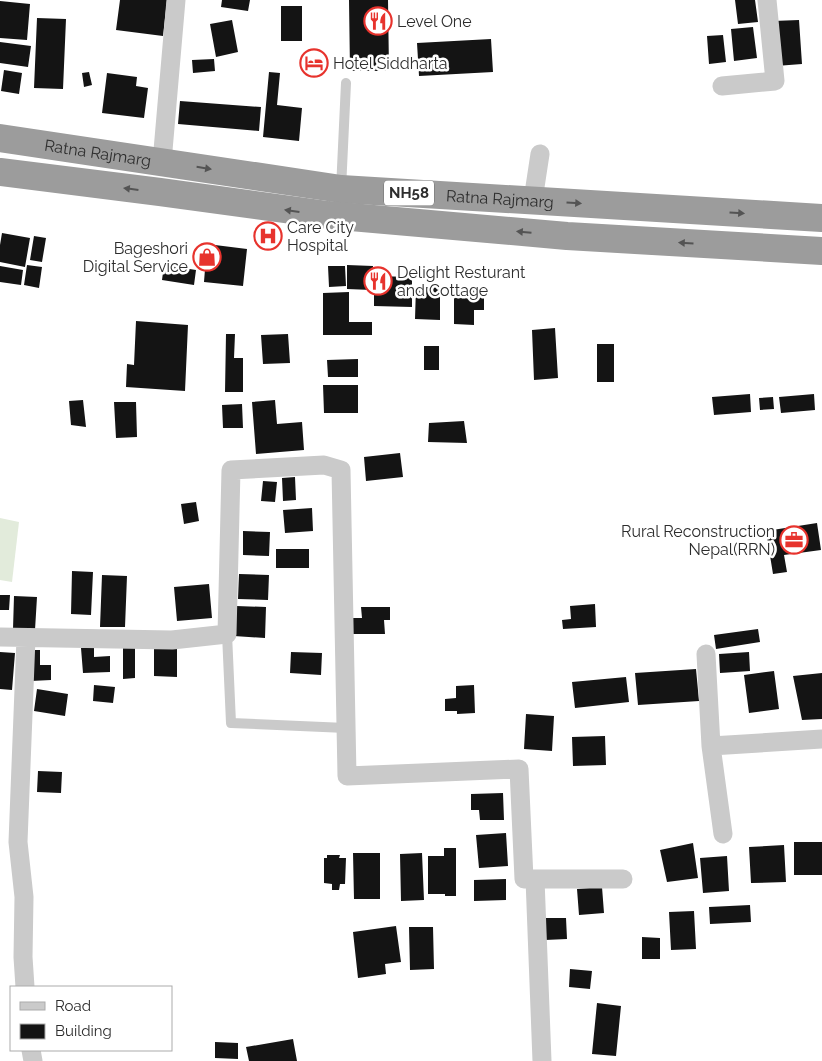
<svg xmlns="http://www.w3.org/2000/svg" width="822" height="1061" font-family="Raleway,sans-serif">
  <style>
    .green { fill: #e2ebdb }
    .building { fill: #141414 }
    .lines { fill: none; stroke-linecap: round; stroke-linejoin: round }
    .service { stroke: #cacaca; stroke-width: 10 }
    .minor { stroke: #cacaca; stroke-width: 19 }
    .trunk { stroke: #9c9c9c; stroke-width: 28 }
    .oneway { fill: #545454 }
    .labels { text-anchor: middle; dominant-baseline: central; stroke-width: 5; stroke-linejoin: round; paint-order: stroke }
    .shield { fill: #fff; stroke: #6c6c6c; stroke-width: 1 }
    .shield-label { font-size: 15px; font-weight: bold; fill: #2d2d2d }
    .poi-label { font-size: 16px; fill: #2d2d2d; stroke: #fff; text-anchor: start }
    .street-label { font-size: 16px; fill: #2d2d2d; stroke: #fff }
  </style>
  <rect width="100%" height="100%" fill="#fff"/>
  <!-- green -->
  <path class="green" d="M0,518L19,522L12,582L0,580Z"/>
  <!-- building -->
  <path class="building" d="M120,0H167L163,36L116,30Z
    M222,0H250L248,11L221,7Z
    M349,0H388L389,71H350Z
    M735,0H755L758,22L738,24Z
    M0,1L30,4L27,40L0,38Z
    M281,6H302V41H281Z
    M37,18L66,19L63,89L34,88Z
    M232,20L238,52L216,57L210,24Z
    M799,20L802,64L776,66L773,21Z
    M753,27L757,58L734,61L731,29Z
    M723,35L726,62L709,64L707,36Z
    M491,39L493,72L419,76L417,43Z
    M0,42L31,46L28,67L0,63Z
    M214,59L215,71L193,73L192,60Z
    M4,70L22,73L19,94L1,91Z
    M89,72L92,85L84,87L82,73Z
    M269,72L280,73L277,105L302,108L299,141L263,137Z
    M107,73L137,77L136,86L148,88L144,118L102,113Z
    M180,101L261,107L259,131L178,124Z
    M2,233L30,238L25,267L0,262V245Z
    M34,236L46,238L42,262L30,260Z
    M207,244L247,249L243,286L204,282Z
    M27,265L42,267L39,288L24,285Z
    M164,265L196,270L194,285L162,280Z
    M347,265L373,266L372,290L347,289Z
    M0,266L23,270L21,285L0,282Z
    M328,266H345L346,286L329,287Z
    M374,276L412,277V307L374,306Z
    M416,287H440V320L415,319Z
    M454,288L484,289V310H474V325L454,324Z
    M349,292V322H372V335H323V293Z
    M136,321L188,325L185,391L126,387L127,364L134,365Z
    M555,328L558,378L534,380L532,330Z
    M226,334H235L234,358H243V392H225Z
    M288,334L290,363L263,364L261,335Z
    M597,344H614V382H597Z
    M424,346H439V370H424Z
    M358,359V377H328L327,360Z
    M323,385H358V413H324Z
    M750,394L751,412L714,415L712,397Z
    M814,394L815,410L781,413L779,397Z
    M773,397L774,409L760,410L759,398Z
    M83,400L86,427L71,425L69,401Z
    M275,400L277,424L302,422L304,450L256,454L252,402Z
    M114,402H136L137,437L116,438Z
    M242,404L243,428H223L222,405Z
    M464,421L467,443L428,442L429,423Z
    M400,453L403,477L366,481L364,457Z
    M295,477L296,500L283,501L282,478Z
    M263,481L277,482L275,502L261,501Z
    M196,502L199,521L184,524L181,504Z
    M312,508L313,531L285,533L283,510Z
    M817,523L821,550L784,555L787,572L773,574L766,531Z
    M243,531L270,532L269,556L243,555Z
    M276,549H309V568H276Z
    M72,571L93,572L91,615L71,614Z
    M239,574L269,575L268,600L238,599Z
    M102,575L127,576L125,627H100Z
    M209,584L212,618L177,621L174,587Z
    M0,595H10L9,610H0Z
    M14,596L37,597L35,630L13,629Z
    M595,604L596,627L563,629L562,620L571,619L570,606Z
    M236,606L266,607L265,638L234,636Z
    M361,607H390V620H384L385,634H353V618H362Z
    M758,629L760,642L716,649L714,635Z
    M123,646H135V678L123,679Z
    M81,648H94V657L110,656V672L83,673Z
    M154,649H177V677L154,676Z
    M31,650H40V665H51V680L31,681Z
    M0,652L15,653L12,690L0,689Z
    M291,652L322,653L321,675L290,673Z
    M749,652L750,671L720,673L719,654Z
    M696,669L699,701L638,705L635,673Z
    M774,671L779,709L749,713L744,675Z
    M822,673V719L802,720L793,676Z
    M626,677L629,702L575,708L572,682Z
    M94,685L115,687L113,703L93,701Z
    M474,685L475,713L457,714V711H445V699L456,698V686Z
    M37,689L68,694L65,716L34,711Z
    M526,714L554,716L552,751L524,749Z
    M605,736L606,765L573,766L572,737Z
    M38,771L62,772L61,793L37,792Z
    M503,793L504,820H480L479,810H471V794Z
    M506,833L508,866L479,868L476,835Z
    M794,842H822V875H794Z
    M693,843L698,878L667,882L660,850Z
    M784,845L786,882L751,883L749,847Z
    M444,848H456V896H445V894H428V856H444Z
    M353,853H380V899H354Z
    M422,853L424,900L401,901L400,854Z
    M327,855H340L339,858H346L345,884H340L339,890H332V884L324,883V858H327Z
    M727,856L729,891L703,893L700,858Z
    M506,879V900L474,901V880Z
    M602,887L604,913L579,915L577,889Z
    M750,905L751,922L710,924L709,907Z
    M694,911L696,949L671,950L669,912Z
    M545,918H566L567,939L545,940Z
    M396,926L401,962L385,964L386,974L358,978L353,932Z
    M409,927H433L434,969L410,970Z
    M642,937L660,938V959H642Z
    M570,969L592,971L590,989L569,987Z
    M597,1003L621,1006L616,1056L592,1054Z
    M293,1039L297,1061H249L246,1047Z
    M215,1042L238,1043V1059L215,1058Z"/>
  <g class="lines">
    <!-- service -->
    <path class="service" d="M341,189L346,83
      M227,634L231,723L346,728"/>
    <!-- minor -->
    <path class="minor" d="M722,86L775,81L767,0
      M162,162L176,0
      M533,200L540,154
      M0,637L172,640L227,634L231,470L324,465L341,470L347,776L519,769L524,879H623
      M706,654L711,746
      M723,834L711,746L822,739
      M535,879L542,1061
      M25,987L23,957L24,897L18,842L26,638
      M31,1050L33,1061"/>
    <!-- trunk -->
    <g class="trunk">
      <path id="s1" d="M0,138L341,189L822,218"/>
      <path d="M0,172L160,192L328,215L567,236L822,251"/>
    </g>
  </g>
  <!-- one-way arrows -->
  <defs><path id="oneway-solid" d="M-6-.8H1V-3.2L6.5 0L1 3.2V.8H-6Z" transform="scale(1.25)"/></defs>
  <g class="oneway">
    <use href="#oneway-solid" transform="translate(204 168) rotate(9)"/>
    <use href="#oneway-solid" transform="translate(131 189) rotate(-173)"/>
    <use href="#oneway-solid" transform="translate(574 203) rotate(4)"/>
    <use href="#oneway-solid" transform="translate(292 211) rotate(-172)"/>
    <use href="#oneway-solid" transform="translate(737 213) rotate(4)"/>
    <use href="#oneway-solid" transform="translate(524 232) rotate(-175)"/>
    <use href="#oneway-solid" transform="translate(686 243) rotate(-177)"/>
  </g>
  <!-- icons -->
  <defs>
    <g id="restaurant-ring" transform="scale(1.4375)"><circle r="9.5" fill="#fff" stroke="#e7332d" stroke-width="1.5"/><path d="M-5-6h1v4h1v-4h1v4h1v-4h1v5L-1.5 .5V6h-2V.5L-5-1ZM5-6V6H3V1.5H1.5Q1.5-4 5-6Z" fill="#e7332d"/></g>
    <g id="hotel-ring" transform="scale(1.4375)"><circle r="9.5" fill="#fff" stroke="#e7332d" stroke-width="1.5"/><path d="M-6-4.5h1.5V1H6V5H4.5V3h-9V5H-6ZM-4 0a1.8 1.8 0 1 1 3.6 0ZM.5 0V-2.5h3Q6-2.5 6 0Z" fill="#e7332d"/></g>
    <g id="hospital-ring" transform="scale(1.4375)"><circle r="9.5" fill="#fff" stroke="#e7332d" stroke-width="1.5"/><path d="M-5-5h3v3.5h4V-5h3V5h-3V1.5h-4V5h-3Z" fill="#e7332d"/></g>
    <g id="shop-ring" transform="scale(1.4375)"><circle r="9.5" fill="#fff" stroke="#e7332d" stroke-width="1.5"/><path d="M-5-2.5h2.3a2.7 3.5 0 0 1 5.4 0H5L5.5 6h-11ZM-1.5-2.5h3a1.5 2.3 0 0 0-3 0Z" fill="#e7332d"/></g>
    <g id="office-ring" transform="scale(1.4375)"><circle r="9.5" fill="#fff" stroke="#e7332d" stroke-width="1.5"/><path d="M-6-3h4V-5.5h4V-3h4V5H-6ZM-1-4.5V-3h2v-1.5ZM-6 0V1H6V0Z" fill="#e7332d"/></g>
  </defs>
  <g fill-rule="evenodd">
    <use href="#restaurant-ring" x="378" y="21"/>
    <use href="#hotel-ring" x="314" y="63"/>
    <use href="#hospital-ring" x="268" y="236"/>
    <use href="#shop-ring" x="207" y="257"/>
    <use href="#restaurant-ring" x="378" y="281"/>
    <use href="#office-ring" x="794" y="540"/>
  </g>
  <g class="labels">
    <!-- shield labels -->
    <rect class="shield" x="384" y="180.5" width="50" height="25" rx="4"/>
    <g class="shield-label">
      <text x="409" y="193">NH58</text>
    </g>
    <!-- poi labels -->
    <g class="poi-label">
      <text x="397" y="21">Level One</text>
      <text x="333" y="63">Hotel Siddharta</text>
      <text x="287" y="227">Care City<tspan x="287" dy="18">Hospital</tspan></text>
      <text x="188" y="248" text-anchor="end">Bageshori<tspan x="188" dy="18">Digital Service</tspan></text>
      <text x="397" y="272">Delight Resturant<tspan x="397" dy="18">and Cottage</tspan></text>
      <text x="775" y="531" text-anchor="end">Rural Reconstruction<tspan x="775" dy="18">Nepal(RRN)</tspan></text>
    </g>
    <!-- street labels -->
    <g class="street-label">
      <text stroke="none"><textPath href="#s1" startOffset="99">Ratna Rajmarg</textPath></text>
      <text stroke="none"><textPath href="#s1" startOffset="504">Ratna Rajmarg</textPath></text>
    </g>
  </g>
  <!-- legend -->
  <rect x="10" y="986" width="162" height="65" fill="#ffffff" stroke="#ababab"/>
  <rect x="20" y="1002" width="25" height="8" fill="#cacaca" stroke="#ababab"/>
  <text x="55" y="1011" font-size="15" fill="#2d2d2d">Road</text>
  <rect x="20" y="1024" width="25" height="15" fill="#141414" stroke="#ababab"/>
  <text x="55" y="1036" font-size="15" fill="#2d2d2d">Building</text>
</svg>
